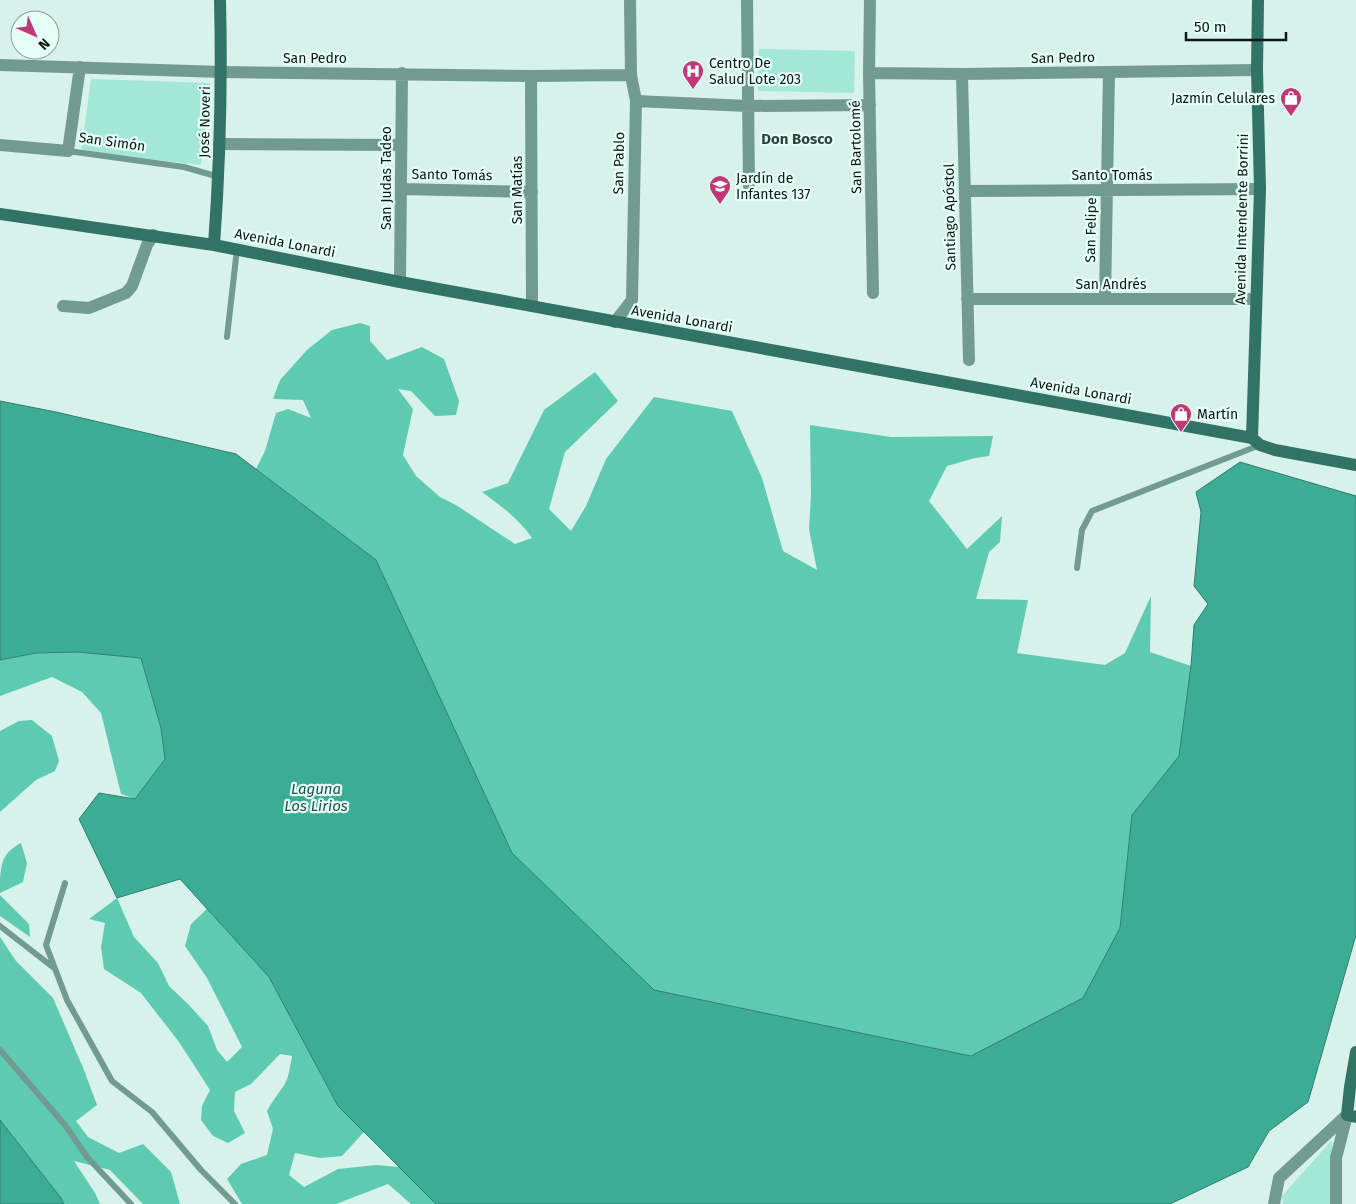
<svg xmlns="http://www.w3.org/2000/svg" width="1356" height="1204" font-family="'Fira Sans',sans-serif">
  <style>
    .green { fill: #a3e8d6 }
    .forest { fill: #5ecab2 }
    .water { fill: #3dac95; stroke: #2f7f6e }
    .lines { fill: none; stroke-linecap: round; stroke-linejoin: round }
    .lane { stroke: #719a90; stroke-width: 6 }
    .street { stroke: #719a90; stroke-width: 12 }
    .secondary { stroke: #317365; stroke-width: 12 }
    .labels { text-anchor: middle; dominant-baseline: central; stroke-width: 4.5; stroke-linejoin: round; paint-order: stroke }
    .street-label { font-size: 14px; fill: #0d1614; stroke: #e5fff7 }
    .poi-label { font-size: 14px; fill: #0d1614; stroke: #e5fff7; text-anchor: start }
    .neighbourhood-label { font-size: 15px; font-weight: bold; fill: #2d433d; stroke: #e5fff7 }
    .water-label { font-size: 15px; font-style: italic; fill: #225147; stroke: #e5fff7 }
  </style>
  <rect width="100%" height="100%" fill="#d7f2ea"/>
  <!-- green -->
  <path class="green" d="M759,49L855,51L854,93L758,91Z
    M91,79L210,83L201,165L81,152Z
    M1332,1140L1330,1204H1283L1282,1196Z"/>
  <!-- forest -->
  <path class="forest" d="M360,323L370,326V341L387,360L422,347L444,359L459,401L456,415L435,416L411,391L398,389L413,409L403,455L416,476L440,497L456,505L515,544L532,538C518,518 501,506 482,492L508,483L544,410L595,372L618,401L565,452L549,509L571,531L586,506L606,459L654,397L732,411L762,478L783,551L817,570L809,529L811,495L810,425L891,437L993,436L989,456L975,458L947,466L929,501L967,549L1002,516L1000,542L989,552L976,599L1028,600L1017,653L1105,665L1125,653L1151,596L1150,652L1191,666L1179,756L1132,815L1120,928L1084,998L972,1056L654,990L512,853L376,560L256,469L265,451L276,413L288,409L311,418L303,400L273,399L280,380L307,350L332,330Z
    M77,652L141,658L161,728L165,759L135,799L121,794L101,713L82,692L52,677L0,696V660L36,653Z
    M32,720L52,736L59,761L55,771L36,780L0,812V731L19,721Z
    M21,843L27,863L23,882L0,893C0,867 0,854 21,843Z
    M0,895L29,924L30,937L0,916Z
    M117,898L134,937L158,963L169,986L188,1004L208,1026L217,1050L227,1062L242,1047L207,978L185,946L191,924L207,909L269,977L338,1106L364,1132L342,1156L320,1158L295,1153L289,1175L304,1187L338,1169L376,1165L399,1167L436,1204H411L388,1184L336,1204H242L227,1179L241,1164L267,1155L273,1129L267,1111C272,1102 277,1095 283,1087C289,1078 290,1067 292,1056L280,1054L251,1084L235,1092L234,1111L245,1133L228,1143L213,1136L201,1120L202,1106L210,1090L179,1042L141,993L104,969L101,947L105,923L89,919Z
    M0,937L16,961L53,998L84,1070L97,1105L76,1121L88,1137L119,1153L143,1144L171,1172L180,1204H143L110,1170L74,1161L95,1193L100,1204H64L61,1198L0,1120Z"/>
  <!-- water -->
  <path class="water" d="M0,401L56,412L236,454L376,560L512,853L654,990L971,1056L1083,998L1120,928L1132,815L1179,756L1191,666L1194,625L1208,604L1194,586L1201,512L1196,492L1240,462L1356,496V935L1308,1102L1269,1131L1248,1167L1170,1204H436L338,1106L269,977L180,879L117,898L79,819L99,793L135,799L165,759L161,728L141,658L77,652L36,653L0,660Z
    M0,1120L61,1198L64,1204H0Z"/>
  <g class="lines">
    <!-- lane -->
    <path class="lane" d="M68,151L184,167L219,177
      M227,337L237,249
      M1077,568L1082,530L1092,511L1260,445
      M65,883L46,945L67,1000L112,1081L152,1112L201,1170L235,1204
      M0,926L54,968
      M0,1050L65,1125L87,1157L131,1204"/>
    <!-- street -->
    <path class="street" d="M747,0L749,186
      M870,0L869,73L873,293
      M0,65L222,72L531,76L631,75
      M869,73L962,74L1257,70
      M962,74L969,360
      M531,76L532,305
      M636,101L748,106L870,105
      M219,144L401,145
      M0,145L68,151L80,67
      M401,189L532,192
      M965,191L1260,189
      M400,282L402,73
      M967,299H1256
      M1105,299L1109,72
      M63,306L89,308L126,293L132,286L147,245L153,235
      M615,322L632,300L636,101L631,75L630,0
      M1274,1204L1279,1178L1347,1115
      M1336,1204V1158L1347,1115"/>
    <!-- secondary -->
    <path class="secondary" d="M0,214L214,245L400,282L1252,438L1260,445L1275,450L1356,465
      M214,245C220,163 222,82 220,0
      M1252,438L1260,189L1257,70L1258,0
      M1356,1052L1350,1087L1347,1115L1356,1117"/>
  </g>
  <!-- icons -->
  <defs>
    <g id="hospital-pin" transform="scale(1.125)"><path d="M0 17L-7.5 6A9.5 9.5 0 1 1 7.5 6Z" fill="#c03876" stroke="#e5fff7"/><path d="M-5-5h3v3.5h4V-5h3V5h-3V1.5h-4V5h-3Z" fill="#fff"/></g>
    <g id="shop-pin" transform="scale(1.125)"><path d="M0 17L-7.5 6A9.5 9.5 0 1 1 7.5 6Z" fill="#c03876" stroke="#e5fff7"/><path d="M-5-2.5h2.3a2.7 3.5 0 0 1 5.4 0H5L5.5 6h-11ZM-1.5-2.5h3a1.5 2.3 0 0 0-3 0Z" fill="#fff"/></g>
    <g id="school-pin" transform="scale(1.125)"><path d="M0 17L-7.5 6A9.5 9.5 0 1 1 7.5 6Z" fill="#c03876" stroke="#e5fff7"/><path d="M0-5L7-2L0 1L-7-2ZM-4 1L0 2.5L4 1V4Q0 6-4 4Z" fill="#fff"/></g>
  </defs>
  <g fill-rule="evenodd">
    <use href="#hospital-pin" x="693" y="71"/>
    <use href="#shop-pin" x="1291" y="98"/>
    <use href="#school-pin" x="720" y="186"/>
    <use href="#shop-pin" x="1181" y="414"/>
  </g>
  <g class="labels">
    <!-- street labels -->
    <g class="street-label">
      <text x="315" y="58">San Pedro</text>
      <text transform="translate(1063 58) rotate(-1)">San Pedro</text>
      <text transform="translate(205 122) rotate(-89)">José Noveri</text>
      <text transform="translate(112 142) rotate(8)">San Simón</text>
      <text transform="translate(856 147) rotate(-91)">San Bartolomé</text>
      <text transform="translate(619 163) rotate(-89)">San Pablo</text>
      <text transform="translate(452 175) rotate(1)">Santo Tomás</text>
      <text x="1112" y="175">Santo Tomás</text>
      <text transform="translate(386 178) rotate(-90)">San Judas Tadeo</text>
      <text transform="translate(517 190) rotate(-90)">San Matías</text>
      <text transform="translate(950 217) rotate(-91)">Santiago Apóstol</text>
      <text transform="translate(1242 219) rotate(-89)">Avenida Intendente Borrini</text>
      <text transform="translate(1091 230) rotate(-89)">San Felipe</text>
      <text transform="translate(285 243) rotate(11)">Avenida Lonardi</text>
      <text x="1111" y="284">San Andrés</text>
      <text transform="translate(682 319) rotate(10)">Avenida Lonardi</text>
      <text transform="translate(1081 391) rotate(10)">Avenida Lonardi</text>
    </g>
    <!-- poi labels -->
    <g class="poi-label">
      <text x="709" y="63">Centro De<tspan x="709" dy="16">Salud Lote 203</tspan></text>
      <text x="1275" y="98" text-anchor="end">Jazmín Celulares</text>
      <text x="736" y="178">Jardín de<tspan x="736" dy="16">Infantes 137</tspan></text>
      <text x="1197" y="414">Martín</text>
    </g>
    <!-- neighbourhood labels -->
    <g class="neighbourhood-label">
      <text x="797" y="139">Don Bosco</text>
    </g>
    <!-- water labels -->
    <g class="water-label">
      <text x="316" y="789">Laguna<tspan x="316" dy="17">Los Lirios</tspan></text>
    </g>
  </g>
  <!-- north arrow -->
  <g transform="translate(35 35) rotate(135)"><circle r="24" fill="#e5fff7" stroke="#8fa29c"/>
  <path d="M0-4L9 19L0 12L-9 19Z" fill="#c03876"/>
  <text y="-8" font-size="14" font-weight="bold" text-anchor="middle" fill="#0d1614">N</text>
  </g>
  <!-- scale -->
  <path d="M1186 32v8h100v-8" fill="none" stroke="#0d1614" stroke-width="2.5"/>
  <text x="1194" y="32" font-size="15" fill="#0d1614" stroke="#e5fff7" stroke-width="4" paint-order="stroke">50 m</text>
</svg>
